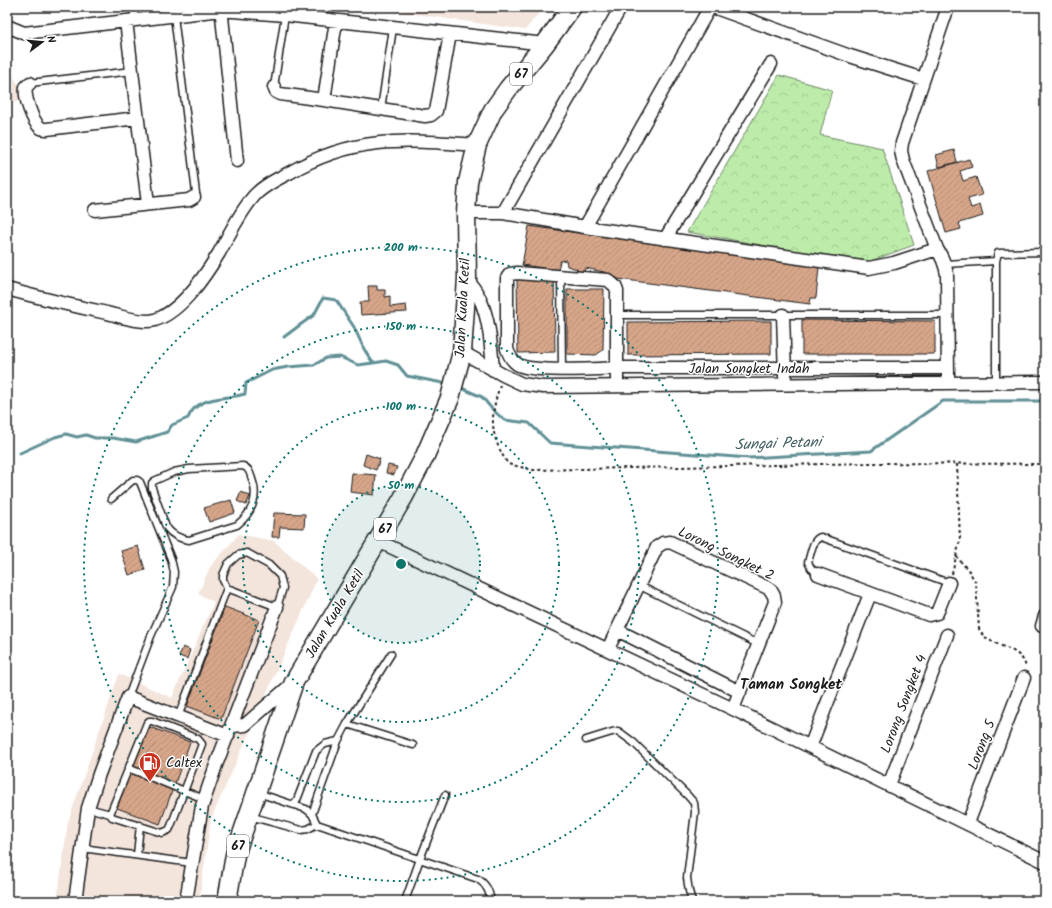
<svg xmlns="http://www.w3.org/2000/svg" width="1052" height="908" font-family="Kalam,sans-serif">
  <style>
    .built { fill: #f3e4dc }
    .park { fill: url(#park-crowns); stroke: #6c8463 }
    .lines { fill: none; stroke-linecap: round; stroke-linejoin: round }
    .stream { stroke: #609095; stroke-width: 3 }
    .building { fill: url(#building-hatch); stroke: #1c1c1c }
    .lane-casing { stroke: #1c1c1c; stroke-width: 9 }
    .street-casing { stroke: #1c1c1c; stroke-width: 15 }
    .primary-casing { stroke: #1c1c1c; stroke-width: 21 }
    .path { stroke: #1c1c1c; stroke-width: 2; stroke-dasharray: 3 3; stroke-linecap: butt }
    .lane { stroke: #fff; stroke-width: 6 }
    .street { stroke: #fff; stroke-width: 12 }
    .primary { stroke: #fff; stroke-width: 18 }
    .ring { fill: none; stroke: #0f766e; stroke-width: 2; stroke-dasharray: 2 4 }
    .labels { text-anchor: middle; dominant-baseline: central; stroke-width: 3; stroke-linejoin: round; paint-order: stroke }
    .shield { fill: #fff; stroke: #606060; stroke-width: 1 }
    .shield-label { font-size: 13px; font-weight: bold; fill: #1c1c1c }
    .street-label { font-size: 14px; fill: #1c1c1c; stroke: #fff }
    .poi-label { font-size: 14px; fill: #1c1c1c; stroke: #fff; text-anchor: start }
    .water-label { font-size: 15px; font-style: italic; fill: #446062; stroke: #fff }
    .neighbourhood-label { font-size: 15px; font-weight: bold; fill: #1c1c1c; stroke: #fff }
    .centre { fill: #0f766e; stroke: #fff; stroke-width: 2 }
    .ring-label { font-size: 12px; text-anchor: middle; font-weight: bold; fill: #0f766e; stroke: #fff; stroke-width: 3; stroke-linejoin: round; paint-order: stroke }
  </style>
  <defs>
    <pattern id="park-crowns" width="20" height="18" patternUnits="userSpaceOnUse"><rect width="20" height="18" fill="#bdecaa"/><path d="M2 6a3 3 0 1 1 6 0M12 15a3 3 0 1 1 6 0" fill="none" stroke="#a2ca92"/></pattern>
    <pattern id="building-hatch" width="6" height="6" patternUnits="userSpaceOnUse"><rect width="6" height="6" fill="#d7a68a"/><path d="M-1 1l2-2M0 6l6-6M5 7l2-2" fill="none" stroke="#b88e76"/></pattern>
  </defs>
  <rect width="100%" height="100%" fill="#fff"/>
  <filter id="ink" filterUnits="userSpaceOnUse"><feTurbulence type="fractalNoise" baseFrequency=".025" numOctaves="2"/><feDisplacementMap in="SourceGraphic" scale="8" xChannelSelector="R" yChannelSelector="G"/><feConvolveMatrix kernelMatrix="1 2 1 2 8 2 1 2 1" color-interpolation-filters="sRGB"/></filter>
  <g filter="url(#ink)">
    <!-- built -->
    <path class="built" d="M366,7H544L525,30Z
      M7,65L25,96L7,106Z
      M239,534L274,541L317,579L211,819L199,901H57L68,822L119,674L172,698L214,602L198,594L210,567Z"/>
    <!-- park -->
    <path class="park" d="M779,75L832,90L820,135L882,148L914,245L865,263L687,232Z"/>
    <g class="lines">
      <!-- stream -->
      <path class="stream" d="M284,337L300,325L314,315L323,298L336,300L354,327L364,349L373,363L386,361L398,365L407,376L448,384
        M459,387L482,397L492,409L504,420L529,423L550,443L749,458L871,451L943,401H1045
        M20,453L55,437L66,434L77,437L86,435L95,438H113L136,442L167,432L172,425L188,418C197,395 225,400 245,394L246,383L272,370L288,367L314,365L326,358L340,357L358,365L373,363"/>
    </g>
    <!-- building -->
    <path class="building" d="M954,150L957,162L939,167L936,155Z
      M969,159L972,167L960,171L963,181L976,177L982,195L968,199L971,208L980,205L983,216L959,223L961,229L946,233L928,171Z
      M529,226L819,267L816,298H811L810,304L618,279L604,272L585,268L584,272L577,271V269L567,266L566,260L560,261L558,270L522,265Z
      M554,273L555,352L518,353L517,274Z
      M368,286H377V290H385V297L390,296V307L406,305L407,312L361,315L360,302H369Z
      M567,289H604L603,350L596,355L567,354Z
      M802,320L935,321V354H802Z
      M771,321V354L628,355V322Z
      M366,454L380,459L376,470L363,465Z
      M388,465L397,467L394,475L386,473Z
      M352,473L376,475L374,495L350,492Z
      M241,492L250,496L246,505L237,501Z
      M231,500L235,513L209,522L204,508Z
      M274,513L305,514L304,528L280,527L279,537H272Z
      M138,546L145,570L129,575L121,551Z
      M225,607L259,620L221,719L187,706Z
      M183,647L190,650L187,659L179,656Z
      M147,726L190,742L160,824L117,808Z"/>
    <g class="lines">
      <!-- lane casing -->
      <g class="lane-casing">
        <path id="lane" d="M133,7L135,20
          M174,16L196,193L194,197
          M30,83L132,71
          M274,87L285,15
          M381,109L393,28
          M945,264L996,261
          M561,277L562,369
          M617,315H947
          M996,382V261L998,253L1045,252
          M243,466C249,468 250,473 252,479C259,497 252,513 237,525L189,540C179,539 172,535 166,527L152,488V483L154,481L174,472L189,469Z
          M111,499L133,480H137L140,482L171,559L174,572L173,587L151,636L128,697
          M818,574L811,568L808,562C811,554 812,539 821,537L949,583
          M638,585L758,644
          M178,717L227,588L277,607L283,588L280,576L269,565L247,553L238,555L228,564L223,575V580L227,588
          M149,721H152L198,739L202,744L171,826L169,830L162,833L112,817L110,814L147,723Z
          M347,724L413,745
          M586,740L612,732L618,731L633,742L688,796L694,803L695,812L687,878L689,891L692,901
          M128,768L204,799
          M258,793L306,809L312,814L317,824L478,879C487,885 489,891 491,901
          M295,805L316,751L325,744L338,741
          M88,808L110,814
          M312,814L338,741L347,724L391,654
          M249,816L301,830L308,829L317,824
          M82,848L192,863
          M137,855L140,825
          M405,901L420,859L445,795"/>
      </g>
      <!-- street casing -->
      <g class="street-casing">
        <path id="street" d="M221,7L237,161
          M713,7L850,56L923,79
          M126,21L148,204
          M7,26L24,33L221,10L285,15L545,44
          M30,83L26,87C24,96 32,122 41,128C42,129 45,129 47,129L137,118
          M274,87L276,92L280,94L324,100L425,116L431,115L436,111L450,34
          M324,100L336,21
          M95,210L189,200L194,197
          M466,213H503L585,227L869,268L894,263L937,249
          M503,213L621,7
          M585,227L710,7
          M665,239L771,64
          M467,278C471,285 477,292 480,299C490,321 491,346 493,370
          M7,289C40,298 73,306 107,313C120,316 142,324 155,320C182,311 205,276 219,253C229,235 240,212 254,196C263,186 277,179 289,173C354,135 406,140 477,145
          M783,315L785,376
          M462,352L503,375L522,384L543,387L1045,382
          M948,376L947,274C945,264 943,258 937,249L903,160L901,151L902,143L948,7
          M617,385V291L615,286L608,280L517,273L510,274L507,278V349C509,355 511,360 517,364C530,373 597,369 617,368H947
          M378,541L733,709L1045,862
          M818,574L929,615L937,613L949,583
          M1042,626L1045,616
          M617,630L740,692
          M608,649L657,547L663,543L670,542L770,589L774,596L775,602L733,709
          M232,726L245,725L293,683
          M810,747L870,594
          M889,785L947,635
          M968,823L1024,678
          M75,901L88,808L99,774L128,697L228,736
          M186,901L202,806L216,765L277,607"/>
      </g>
      <!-- primary casing -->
      <g class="primary-casing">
        <path id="primary" d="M227,901L235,855L294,682L403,498L424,458L450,398L462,352L467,278L466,213L468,182L477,145L493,110L508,89L545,44L572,7"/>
      </g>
      <!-- path -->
      <path class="path" d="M500,385C490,417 489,435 508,464L533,470L873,463L1045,464
        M956,556L969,571L976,583L979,629C988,649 1022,644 1026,668
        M952,574L960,540L957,464"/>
      <!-- lane -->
      <use href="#lane" class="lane"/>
      <!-- street -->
      <use href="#street" class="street"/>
      <!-- primary -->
      <use href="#primary" class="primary"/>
    </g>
  </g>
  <!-- distance rings -->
  <circle cx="401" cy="564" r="79" fill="#0f766e" fill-opacity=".12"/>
  <g class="ring">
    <circle cx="401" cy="564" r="79"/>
    <circle cx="401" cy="564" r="158"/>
    <circle cx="401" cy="564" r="238"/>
    <circle cx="401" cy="564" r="317"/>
  </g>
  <!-- icons -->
  <defs>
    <g id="fuel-pin" transform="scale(1.15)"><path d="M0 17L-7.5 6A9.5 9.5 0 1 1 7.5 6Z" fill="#c8321e" stroke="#fff"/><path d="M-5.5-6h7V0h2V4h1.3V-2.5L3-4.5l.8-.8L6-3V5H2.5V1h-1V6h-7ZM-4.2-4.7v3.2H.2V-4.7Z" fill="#fff"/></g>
  </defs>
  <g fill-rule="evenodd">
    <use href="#fuel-pin" x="150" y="763"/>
  </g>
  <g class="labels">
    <!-- shield labels -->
    <g class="shield">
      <rect x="510" y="63" width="22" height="22" rx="3"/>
      <rect x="374" y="518" width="22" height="22" rx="3"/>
      <rect x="227" y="835" width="22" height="22" rx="3"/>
    </g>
    <g class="shield-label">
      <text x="521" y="74">67</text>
      <text x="385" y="529">67</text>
      <text x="238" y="846">67</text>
    </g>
    <!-- street labels -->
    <g class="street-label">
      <text transform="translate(463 308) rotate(-87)">Jalan Kuala Ketil</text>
      <text x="749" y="369">Jalan Songket Indah</text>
      <text transform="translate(726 554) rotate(26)">Lorong Songket 2</text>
      <text transform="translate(335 614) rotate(-59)">Jalan Kuala Ketil</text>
      <text transform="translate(904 704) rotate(-69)">Lorong Songket 4</text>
      <text transform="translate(982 745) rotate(-69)">Lorong 5</text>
    </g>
    <!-- poi labels -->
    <g class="poi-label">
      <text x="166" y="763">Caltex</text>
    </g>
    <!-- water labels -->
    <g class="water-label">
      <text transform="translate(778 444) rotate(-2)">Sungai Petani</text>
    </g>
    <!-- neighbourhood labels -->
    <g class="neighbourhood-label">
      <text x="791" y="685">Taman Songket</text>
    </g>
  </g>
  <circle cx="401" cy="564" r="6" class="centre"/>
  <g class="ring-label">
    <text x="401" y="251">200 m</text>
    <text x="401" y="330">150 m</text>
    <text x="401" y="410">100 m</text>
    <text x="401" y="489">50 m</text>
  </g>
  <!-- margin -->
  <rect width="1052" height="908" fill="none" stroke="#fff" stroke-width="24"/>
  <rect x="12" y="12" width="1028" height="884" fill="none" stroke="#1c1c1c" stroke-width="1.5" filter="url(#ink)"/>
  <!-- north arrow -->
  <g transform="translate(42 42) rotate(74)" stroke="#ffffff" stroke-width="3" paint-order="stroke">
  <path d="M0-3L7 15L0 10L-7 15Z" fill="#1c1c1c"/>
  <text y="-6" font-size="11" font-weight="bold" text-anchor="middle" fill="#1c1c1c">N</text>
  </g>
</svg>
